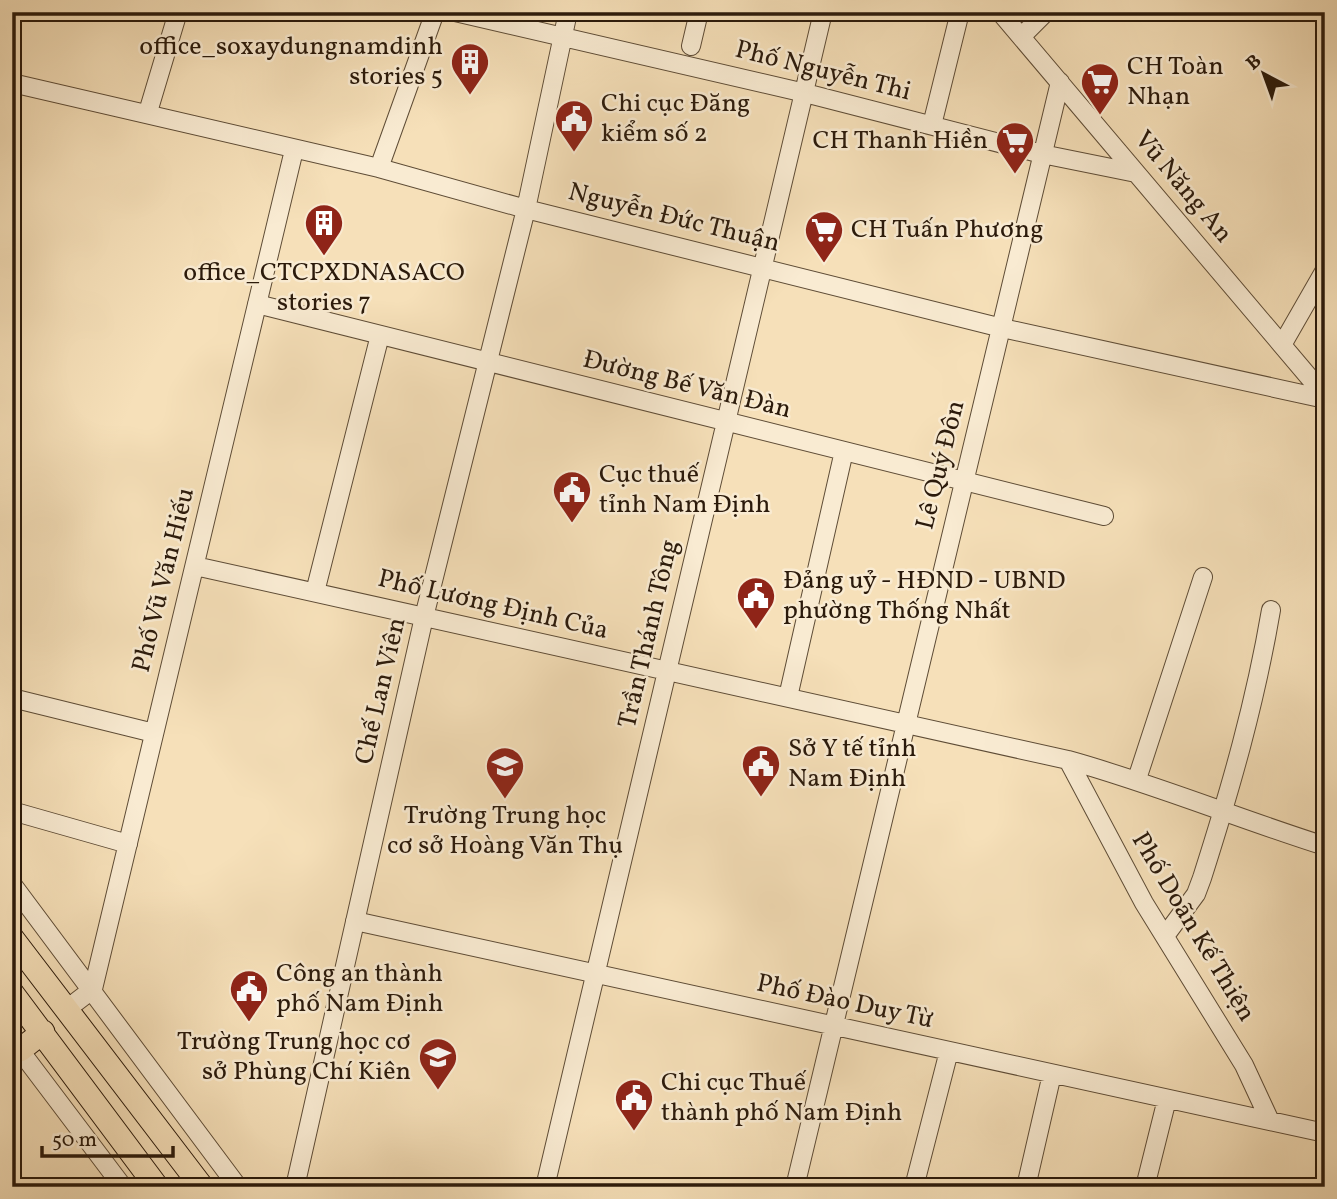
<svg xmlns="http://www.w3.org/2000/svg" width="1337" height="1199" font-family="Vollkorn,serif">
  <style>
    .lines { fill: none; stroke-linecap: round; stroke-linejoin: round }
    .minor-casing { stroke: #5e4c36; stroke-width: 20 }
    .major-casing { stroke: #2b1a0b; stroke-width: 25 }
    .minor { stroke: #f9ebd2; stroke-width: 18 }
    .major { stroke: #f6e0b9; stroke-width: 23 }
    .labels { text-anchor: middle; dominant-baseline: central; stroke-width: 5; stroke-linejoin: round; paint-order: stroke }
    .poi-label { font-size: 26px; fill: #2b1a0b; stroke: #f9ebd2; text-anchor: start }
    .street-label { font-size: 26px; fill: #2b1a0b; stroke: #f9ebd2 }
  </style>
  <rect width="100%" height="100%" fill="#f6e0b9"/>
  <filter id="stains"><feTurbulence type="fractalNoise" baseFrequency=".00286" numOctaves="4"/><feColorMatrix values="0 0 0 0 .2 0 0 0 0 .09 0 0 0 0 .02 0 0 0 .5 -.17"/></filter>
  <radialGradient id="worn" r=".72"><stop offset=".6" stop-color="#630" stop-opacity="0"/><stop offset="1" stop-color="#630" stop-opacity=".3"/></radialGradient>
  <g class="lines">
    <!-- minor casing -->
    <g class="minor-casing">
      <path id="minor" d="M455,12L805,93L1042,154L1136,173
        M1000,12L1325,396
        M1021,37L1046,12
        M691,46L699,12
        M12,83L379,168L526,209L1002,328L1325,399
        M148,112L178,12
        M932,125L960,12
        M379,168L435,12
        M257,304L1104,516
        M1282,345L1325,270
        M195,566L1068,760C1155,784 1239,819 1325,846
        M315,592L380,335
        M788,697L844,451
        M12,698L154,733
        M1068,760L1144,903L1244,1065L1270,1121
        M1137,779L1203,577
        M12,811L128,844
        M12,884L238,1187
        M355,921L1325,1133
        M1165,936L1196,894L1202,878C1231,787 1255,704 1271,610
        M67,1009L93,989L294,150
        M12,1040L123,1187
        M295,1187L424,617L526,209L568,12
        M545,1187L823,12
        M795,1187L1060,82
        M914,1187L949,1051
        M1026,1187L1052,1074
        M1145,1187L1167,1099"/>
    </g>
    <!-- major casing -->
    <g class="major-casing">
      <path id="major" d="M12,938L202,1187
        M12,993L157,1187
        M20,1050L43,1032"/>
    </g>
    <!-- minor -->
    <use href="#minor" class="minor"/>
    <!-- major -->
    <use href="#major" class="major"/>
  </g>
  <!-- icons -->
  <defs>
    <g id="building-pin" transform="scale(2.0125)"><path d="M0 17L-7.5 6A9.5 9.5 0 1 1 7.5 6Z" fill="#8f2418" stroke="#f9ebd2"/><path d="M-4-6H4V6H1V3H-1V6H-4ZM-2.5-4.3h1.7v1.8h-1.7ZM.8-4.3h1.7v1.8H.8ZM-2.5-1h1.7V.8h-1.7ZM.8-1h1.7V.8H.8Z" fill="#fff"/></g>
    <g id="supermarket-pin" transform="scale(2.0125)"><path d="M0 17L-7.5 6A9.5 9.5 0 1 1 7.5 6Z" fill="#8f2418" stroke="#f9ebd2"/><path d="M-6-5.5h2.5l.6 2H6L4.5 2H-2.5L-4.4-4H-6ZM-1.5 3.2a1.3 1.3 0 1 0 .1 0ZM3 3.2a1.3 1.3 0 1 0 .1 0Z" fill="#fff"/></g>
    <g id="civic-pin" transform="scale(2.0125)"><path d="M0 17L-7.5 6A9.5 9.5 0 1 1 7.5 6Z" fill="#8f2418" stroke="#f9ebd2"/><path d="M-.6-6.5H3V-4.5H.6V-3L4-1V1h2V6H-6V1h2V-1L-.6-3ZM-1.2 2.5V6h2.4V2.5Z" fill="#fff"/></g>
    <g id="school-pin" transform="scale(2.0125)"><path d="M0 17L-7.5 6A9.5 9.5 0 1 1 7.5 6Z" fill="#8f2418" stroke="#f9ebd2"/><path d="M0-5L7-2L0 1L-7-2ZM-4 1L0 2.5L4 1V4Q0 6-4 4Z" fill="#fff"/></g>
  </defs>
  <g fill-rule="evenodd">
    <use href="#building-pin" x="470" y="62"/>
    <use href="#supermarket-pin" x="1100" y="82"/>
    <use href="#civic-pin" x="574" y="119"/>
    <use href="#supermarket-pin" x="1015" y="141"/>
    <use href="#building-pin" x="324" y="223"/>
    <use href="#supermarket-pin" x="824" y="230"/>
    <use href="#civic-pin" x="572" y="490"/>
    <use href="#civic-pin" x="756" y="596"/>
    <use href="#civic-pin" x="761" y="764"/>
    <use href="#school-pin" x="505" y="766"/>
    <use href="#civic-pin" x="249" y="989"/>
    <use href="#school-pin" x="438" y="1057"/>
    <use href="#civic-pin" x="634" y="1098"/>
  </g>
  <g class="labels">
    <!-- poi labels -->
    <g class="poi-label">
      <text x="443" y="47" text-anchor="end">office_soxaydungnamdinh<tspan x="443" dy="30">stories 5</tspan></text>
      <text x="1127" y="67">CH Toàn<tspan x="1127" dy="30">Nhạn</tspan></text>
      <text x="601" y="104">Chi cục Đăng<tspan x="601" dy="30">kiểm số 2</tspan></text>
      <text x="988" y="141" text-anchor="end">CH Thanh Hiền</text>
      <text x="851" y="230">CH Tuấn Phương</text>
      <text x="324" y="273" text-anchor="middle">office_CTCPXDNASACO<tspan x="324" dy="30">stories 7</tspan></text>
      <text x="599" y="475">Cục thuế<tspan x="599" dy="30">tỉnh Nam Định</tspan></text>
      <text x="783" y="581">Đảng uỷ - HĐND - UBND<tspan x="783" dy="30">phường Thống Nhất</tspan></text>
      <text x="788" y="749">Sở Y tế tỉnh<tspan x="788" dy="30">Nam Định</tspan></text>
      <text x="505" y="816" text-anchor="middle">Trường Trung học<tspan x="505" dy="30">cơ sở Hoàng Văn Thụ</tspan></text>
      <text x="276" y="974">Công an thành<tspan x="276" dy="30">phố Nam Định</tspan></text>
      <text x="411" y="1042" text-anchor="end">Trường Trung học cơ<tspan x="411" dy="30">sở Phùng Chí Kiên</tspan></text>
      <text x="661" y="1083">Chi cục Thuế<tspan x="661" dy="30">thành phố Nam Định</tspan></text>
    </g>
    <!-- street labels -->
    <g class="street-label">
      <text transform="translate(823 71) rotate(14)">Phố Nguyễn Thi</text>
      <text transform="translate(1183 187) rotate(50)">Vũ Năng An</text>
      <text transform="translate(674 218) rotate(14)">Nguyễn Đức Thuận</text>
      <text transform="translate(687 385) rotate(14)">Đường Bế Văn Đàn</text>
      <text transform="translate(941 465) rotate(-76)">Lê Quý Đôn</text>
      <text transform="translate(164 580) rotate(-76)">Phố Vũ Văn Hiếu</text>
      <text transform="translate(493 605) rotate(13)">Phố Lương Định Của</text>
      <text transform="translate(649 634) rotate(-77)">Trần Thánh Tông</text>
      <text transform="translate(381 691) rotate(-77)">Chế Lan Viên</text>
      <text transform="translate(1193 927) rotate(59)">Phố Doãn Kế Thiện</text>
      <text transform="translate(845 1002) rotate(12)">Phố Đào Duy Từ</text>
    </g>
  </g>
  <!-- margin -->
  <rect width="1337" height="1199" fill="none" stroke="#f6e0b9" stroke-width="42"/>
  <rect x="14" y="14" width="1309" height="1171" fill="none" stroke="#2b1a0b" stroke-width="3.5"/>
  <rect x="21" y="21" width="1295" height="1157" fill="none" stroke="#2b1a0b" stroke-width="2"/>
  <!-- north arrow -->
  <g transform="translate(1264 74) rotate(319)" stroke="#f9ebd2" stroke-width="5" paint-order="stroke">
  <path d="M0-5L12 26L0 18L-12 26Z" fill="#2b1a0b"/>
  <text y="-10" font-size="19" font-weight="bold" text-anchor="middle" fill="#2b1a0b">B</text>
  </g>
  <!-- scale -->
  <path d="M42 1146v10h131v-10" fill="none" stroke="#2b1a0b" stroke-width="3.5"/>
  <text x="52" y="1146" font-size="21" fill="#2b1a0b" stroke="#f9ebd2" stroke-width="5" paint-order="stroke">50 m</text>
  <rect width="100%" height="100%" filter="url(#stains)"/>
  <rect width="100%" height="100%" fill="url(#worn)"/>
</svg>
